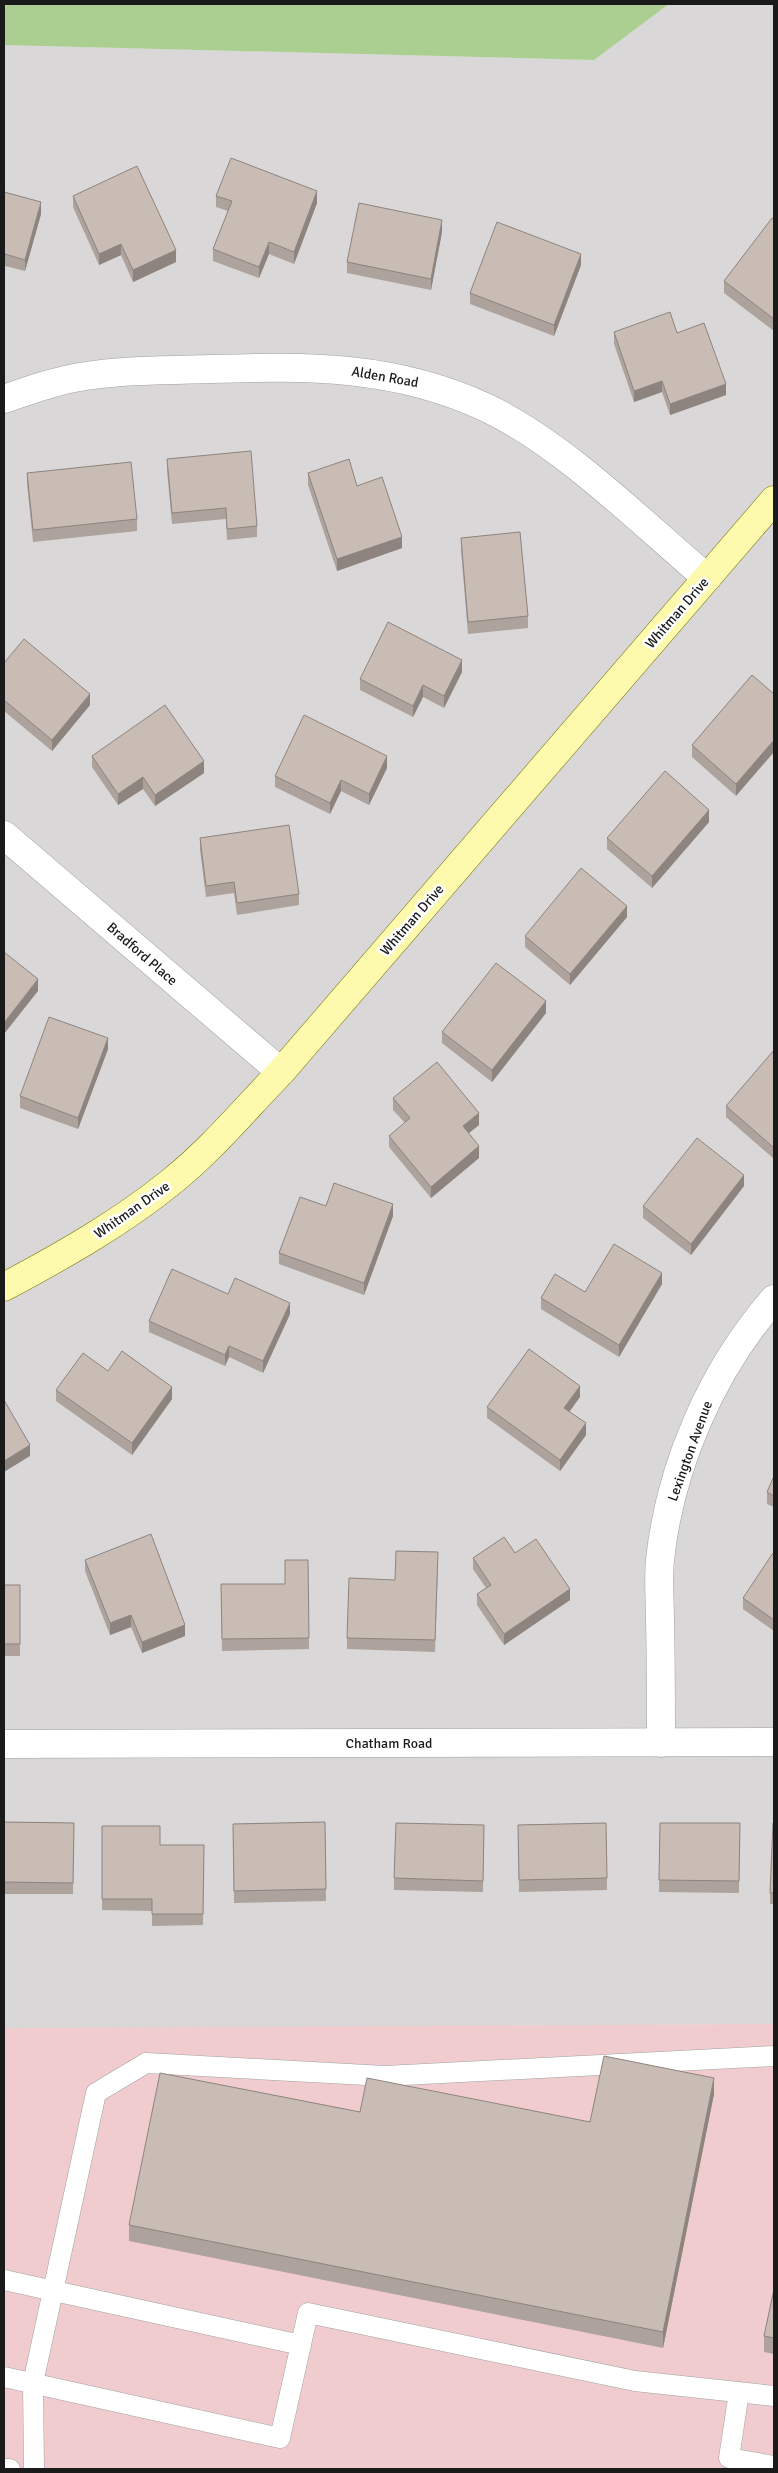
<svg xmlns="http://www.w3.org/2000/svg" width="778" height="2473" font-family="Signika,sans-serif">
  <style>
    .residential { fill: #d9d7d7 }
    .commercial { fill: #f0ccce }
    .forest { fill: #aacf91 }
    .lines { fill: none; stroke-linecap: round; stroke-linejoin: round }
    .lane-casing { stroke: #a1a1a1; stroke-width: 21 }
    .street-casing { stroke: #a1a1a1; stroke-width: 29 }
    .secondary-casing { stroke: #727300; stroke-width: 29 }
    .lane { stroke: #fff; stroke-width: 20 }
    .street { stroke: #fff; stroke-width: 28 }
    .secondary { stroke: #fdf9ad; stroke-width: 28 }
    .wall { fill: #ada29c }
    .shaded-wall { fill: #8d847f }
    .building { fill: #c9bcb5; stroke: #8d847f }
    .labels { text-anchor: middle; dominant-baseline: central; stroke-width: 5; stroke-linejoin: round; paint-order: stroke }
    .street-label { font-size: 14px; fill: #1a1a1a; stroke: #fff }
  </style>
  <rect width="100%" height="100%" fill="#ede7df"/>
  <!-- residential -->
  <path class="residential" d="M669,4H774V2024L4,2029V45L594,60Z"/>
  <!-- commercial -->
  <path class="commercial" d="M774,2024V2469H4V2028Z"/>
  <!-- forest -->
  <path class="forest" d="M4,4H669L594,60L4,45Z"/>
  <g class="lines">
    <!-- lane casing -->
    <g class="lane-casing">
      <path id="lane" d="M4,2280L301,2345
        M4,2377L280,2438L308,2313L635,2381L774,2396
        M739,2392L729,2458L774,2466
        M4,2469H10
        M34,2469L33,2383L96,2093L146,2063L385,2076L774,2056"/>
    </g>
    <!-- street casing -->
    <g class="street-casing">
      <path id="street" d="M4,399C30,390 58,380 86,376C127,370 169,370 210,369C308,366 395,365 487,408C563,444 642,523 707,578
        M4,835L281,1072
        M661,1743C661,1702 661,1662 660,1621C660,1601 658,1580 660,1560C670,1466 712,1370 774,1299
        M4,1744L774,1742"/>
    </g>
    <!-- secondary casing -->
    <g class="secondary-casing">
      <path id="secondary" d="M4,1287C62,1256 119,1224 171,1182C211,1150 245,1109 281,1072L774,500"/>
    </g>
    <!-- lane -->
    <use href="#lane" class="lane"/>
    <!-- street -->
    <use href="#street" class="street"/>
    <!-- secondary -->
    <use href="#secondary" class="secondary"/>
  </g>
  <!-- wall -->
  <path class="wall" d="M4,192L41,214L25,271L5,266L4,272Z
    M73,196L176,262L133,282L121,255L99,265L73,207Z
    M216,196L317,203L294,264L269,254L259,278L213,261V249L228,211L216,207Z
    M774,219V331L724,293V281Z
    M442,232L431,290L347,273V262Z
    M581,265L554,336L470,304V293Z
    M614,332L677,333L726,395L670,415L662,392L634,402L614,344Z
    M167,459L257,526V537L227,540L226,519L172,524L167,470Z
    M27,473L137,519V531L33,542L27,484Z
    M308,473L357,486L402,548L337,571L308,485Z
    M461,538L528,616V628L468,634L461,550Z
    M4,663L90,705L52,751L4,711Z
    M462,672L444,708L423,697L413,717L360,690V679Z
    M752,675L736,796L692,757V745Z
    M92,756L204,773L155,806L143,789L118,805L92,767Z
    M387,768L369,805L341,791L330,814L275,787V776Z
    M709,822L652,888L607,849V838Z
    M200,838L299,894V905L237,915L234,893L206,897L200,850Z
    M627,917L570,985L525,947V936Z
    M546,1013L492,1082L442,1043V1032Z
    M108,1049L78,1129L20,1108V1096Z
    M774,1050V1157L773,1158L726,1117V1106Z
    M393,1098L479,1125L468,1133L479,1158L431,1198L389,1147V1136L405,1123L393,1110Z
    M744,1186L691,1255L643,1218V1206Z
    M326,1206L393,1216L364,1295L279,1264V1253Z
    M662,1284L619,1357L541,1309V1298L585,1292Z
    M228,1294L290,1314L263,1373L229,1357L225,1366L149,1332V1321Z
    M108,1371L172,1399L132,1455L56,1401V1390Z
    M580,1397L569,1412L586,1435L560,1471L487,1418V1407Z
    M774,1476V1507L767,1504V1492Z
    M515,1553L570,1600L504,1645L477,1605V1594L486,1588L473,1569V1558Z
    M774,1554V1631L743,1609V1598Z
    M85,1560L185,1636L142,1653L131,1627L110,1635L85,1571Z
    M308,1560L309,1649L222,1651L221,1584H285Z
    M438,1563L435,1652L347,1649V1638Z
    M4,1585H20V1656H4Z
    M4,1822L74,1823L73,1894H4Z
    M325,1822L326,1901L234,1903L233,1824Z
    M606,1823L607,1890L519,1892L518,1825Z
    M660,1823H740L739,1893L659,1892Z
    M774,1823V1904H770V1893Z
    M484,1825L483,1892L394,1890V1878Z
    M102,1826L160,1845H204L203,1925L152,1926V1911L102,1910Z
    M714,2094L663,2348L129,2241V2225L360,2112L590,2122Z
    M774,2289V2354L764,2352V2336Z"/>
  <!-- shaded-wall -->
  <path class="shaded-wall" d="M317,191V203L294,264V252Z
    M41,202V214L25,271V260Z
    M442,220V232L431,290V279Z
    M269,242V254L259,278V267Z
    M121,244V255L99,265V254Z
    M176,250V262L133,282V270Z
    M5,254V266L4,272V261Z
    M581,254V265L554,336V325Z
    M662,381V392L634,402V391Z
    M726,384V395L670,415V404Z
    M402,537V548L337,571V559Z
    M462,660V672L444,708V696Z
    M423,685V697L413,717V706Z
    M90,694V705L52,751V740Z
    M774,740V752L736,796V784Z
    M387,756V768L369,805V794Z
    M204,761V773L155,806V795Z
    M143,777V789L118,805V794Z
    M341,780V791L330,814V803Z
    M709,810V822L652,888V876Z
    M627,906V917L570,985V974Z
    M38,979V991L4,1034V1023Z
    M546,1001V1013L492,1082V1070Z
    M108,1038V1049L78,1129V1118Z
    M479,1113V1125L463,1138V1126Z
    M774,1145V1157L773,1158V1147Z
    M479,1146V1158L431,1198V1187Z
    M744,1175V1186L691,1255V1244Z
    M393,1204V1216L364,1295V1283Z
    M662,1273V1284L619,1357V1345Z
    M290,1303V1314L263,1373V1361Z
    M229,1346V1357L225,1366V1355Z
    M580,1386V1397L564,1419V1408Z
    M172,1387V1399L132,1455V1443Z
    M586,1423V1435L560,1471V1460Z
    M30,1445V1456L4,1472V1461Z
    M570,1589V1600L504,1645V1634Z
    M131,1615V1627L110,1635V1623Z
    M185,1625V1636L142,1653V1642Z
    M714,2078V2094L663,2348V2332Z"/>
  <!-- building -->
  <path class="building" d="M231,158L317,191L294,252L269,242L259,267L213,249L232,201L216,196Z
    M137,166L176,250L133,270L121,244L99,254L73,196Z
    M4,192L41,202L25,260L5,254L4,261Z
    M359,203L442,220L431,279L347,262Z
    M772,218L774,219V319L724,281Z
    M497,222L581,254L554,325L470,293Z
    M670,312L677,333L704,323L726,384L670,404L662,381L634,391L614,332Z
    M251,451L257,526L227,529L226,508L172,513L167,459Z
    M349,459L357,486L382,477L402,537L337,559L308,473Z
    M131,462L137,519L33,530L27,473Z
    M520,532L528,616L468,622L461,538Z
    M388,622L462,660L444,696L423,685L413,706L360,679Z
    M24,639L90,694L52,740L4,700V663Z
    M752,675L774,694V740L736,784L692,745Z
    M165,705L204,761L155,795L143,777L118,794L92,756Z
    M304,715L387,756L369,794L341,780L330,803L275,776Z
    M665,771L709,810L652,876L607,838Z
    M289,825L299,894L237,903L234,882L206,886L200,838Z
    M581,868L627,906L570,974L525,936Z
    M4,952L38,979L4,1023Z
    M496,963L546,1001L492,1070L442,1032Z
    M49,1017L108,1038L78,1118L20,1096Z
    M774,1050V1145L773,1147L726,1106Z
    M437,1062L479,1113L463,1126L479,1146L431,1187L389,1136L410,1118L393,1098Z
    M697,1138L744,1175L691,1244L643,1206Z
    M334,1183L393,1204L364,1283L279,1253L300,1197L326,1206Z
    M614,1244L662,1273L619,1345L541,1298L555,1274L585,1292Z
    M172,1269L228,1294L235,1278L290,1303L263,1361L229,1346L225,1355L149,1321Z
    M529,1349L580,1386L564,1408L586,1423L560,1460L487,1407Z
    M122,1351L172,1387L132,1443L56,1390L83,1353L108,1371Z
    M4,1400L30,1445L4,1461Z
    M774,1476V1496L767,1492Z
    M151,1534L185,1625L142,1642L131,1615L110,1623L85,1560Z
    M504,1537L515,1553L536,1539L570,1589L504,1634L477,1594L491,1585L473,1558Z
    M396,1551L438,1552L435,1640L347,1638L349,1578L395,1580Z
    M773,1553L774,1554V1620L743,1598Z
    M285,1560H308L309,1638L222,1639L221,1584H285Z
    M4,1585H20V1644H4Z
    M4,1822L74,1823L73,1883L4,1882Z
    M325,1822L326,1889L234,1891L233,1824Z
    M396,1823L484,1825L483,1881L394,1878Z
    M606,1823L607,1878L519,1880L518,1825Z
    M660,1823H740L739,1881L659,1880Z
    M773,1823H774V1893H770Z
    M102,1826H160V1845H204L203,1914H152V1899H102Z
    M604,2056L714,2078L663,2332L129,2225L160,2073L360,2112L367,2078L590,2122Z
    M774,2289V2338L764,2336Z"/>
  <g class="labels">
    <!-- street labels -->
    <g class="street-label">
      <text transform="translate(385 377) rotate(10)">Alden Road</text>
      <text transform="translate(677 613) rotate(-49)">Whitman Drive</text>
      <text transform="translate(412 920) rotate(-49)">Whitman Drive</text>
      <text transform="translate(142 954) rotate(41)">Bradford Place</text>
      <text transform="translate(132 1210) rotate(-35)">Whitman Drive</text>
      <text transform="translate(690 1451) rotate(-70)">Lexington Avenue</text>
      <text x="389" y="1743">Chatham Road</text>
    </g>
  </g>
  <!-- border -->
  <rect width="778" height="2473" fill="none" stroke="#1a1a1a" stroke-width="10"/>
</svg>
